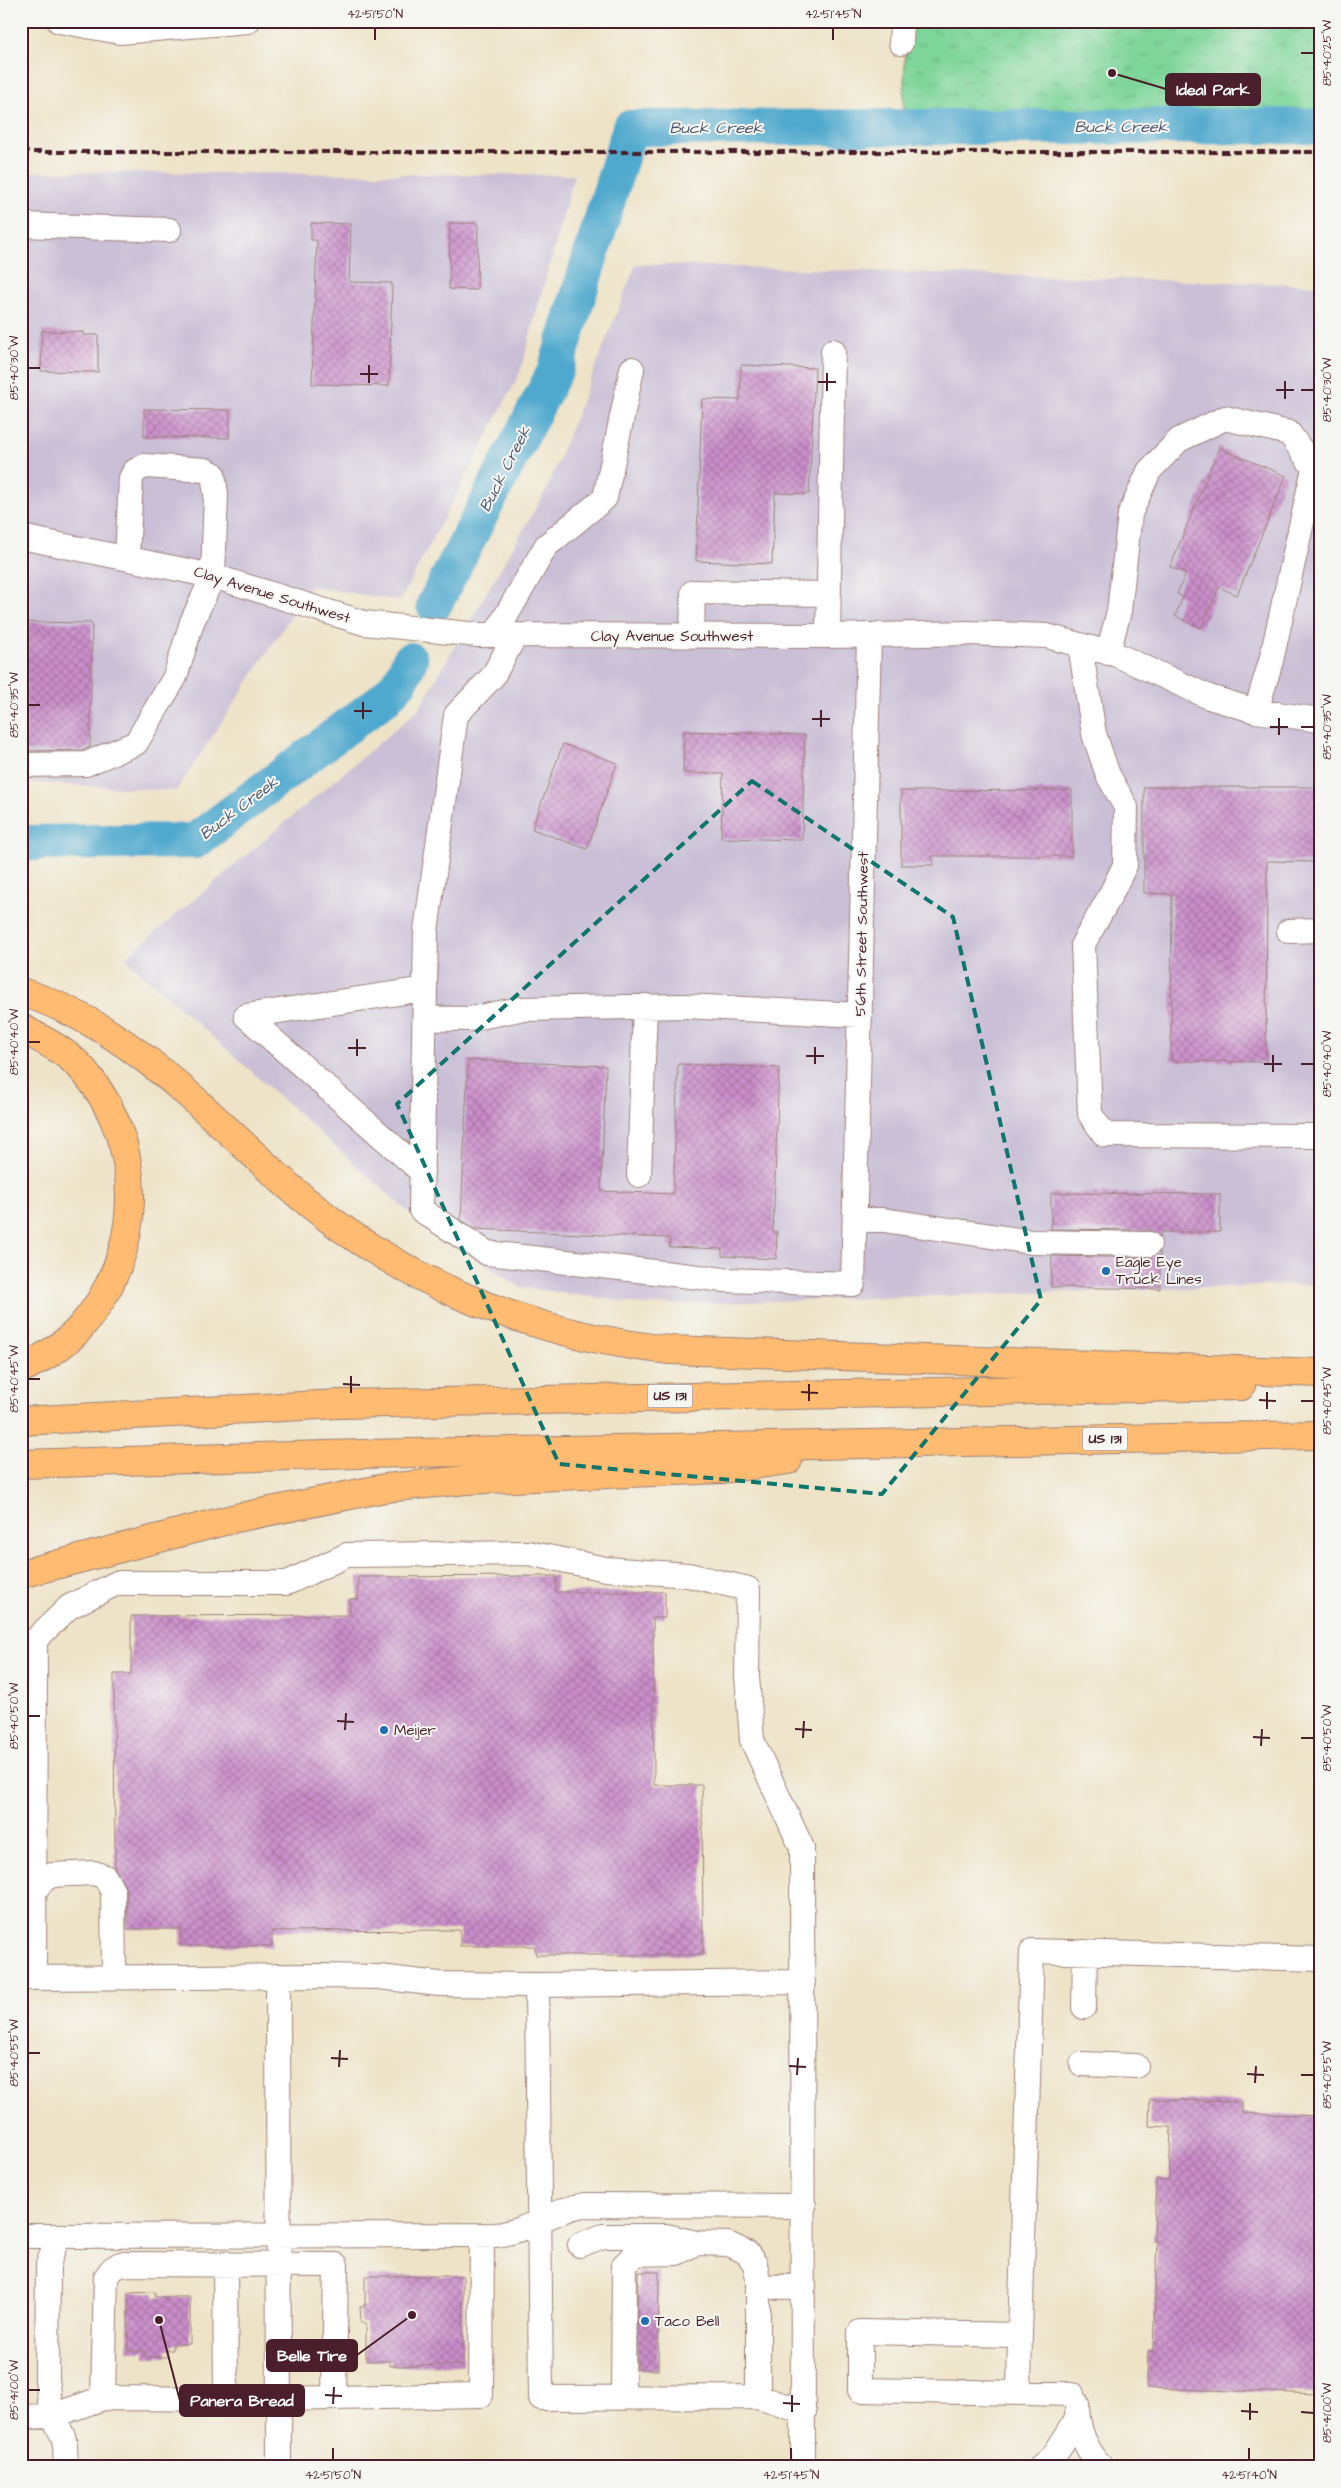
<svg xmlns="http://www.w3.org/2000/svg" width="1341" height="2488" font-family="'Architects Daughter',sans-serif">
  <style>
    .industrial { fill: #cabfd6 }
    .park { fill: url(#park-tufts); stroke: #647a62 }
    .lines { fill: none; stroke-linecap: round; stroke-linejoin: round }
    .river { stroke: #50a9ce; stroke-width: 36 }
    .building { fill: url(#building-cross-hatch) }
    .minor-casing { stroke: #9c8179; stroke-width: 26 }
    .highway-casing { stroke: #9c8179; stroke-width: 30 }
    .minor { stroke: #fff; stroke-width: 24 }
    .highway { stroke: #febb71; stroke-width: 28 }
    .rail { stroke: #4a1f2b; stroke-width: 4; stroke-dasharray: 8 4; stroke-linecap: butt }
    .marked { fill: none; stroke: #0f766e; stroke-width: 4; stroke-dasharray: 10 6; stroke-linejoin: round }
    .ticks { fill: none; stroke: #4a1f2b; stroke-width: 2 }
    .poi-dot { fill: #1f6fb2; stroke: #f6f6f2; stroke-width: 2 }
    .labels { text-anchor: middle; dominant-baseline: central; stroke-width: 4; stroke-linejoin: round; paint-order: stroke }
    .shield { fill: #f6f6f2; stroke: #7e6067; stroke-width: 1 }
    .shield-label { font-size: 14px; font-weight: bold; fill: #4a1f2b }
    .street-label { font-size: 15px; fill: #4a1f2b; stroke: #f6f6f2 }
    .poi-label { font-size: 15px; fill: #4a1f2b; stroke: #f6f6f2; text-anchor: start }
    .water-label { font-size: 16px; font-style: italic; fill: #4c566c; stroke: #f6f6f2 }
    .leader { fill: none; stroke: #4a1f2b; stroke-width: 2 }
    .callout-dot { fill: #4a1f2b; stroke: #f6f6f2; stroke-width: 2 }
    .callout { fill: #4a1f2b; stroke: #4a1f2b; stroke-width: 2 }
    .callout-label { font-size: 16px; text-anchor: middle; font-weight: bold; fill: #fff }
    .neatline { fill: none; stroke: #4a1f2b; stroke-width: 2 }
    .ticks-label { font-size: 12px; text-anchor: middle; fill: #4a1f2b }
  </style>
  <defs>
    <pattern id="park-tufts" width="24" height="20" patternUnits="userSpaceOnUse" patternTransform="scale(1.25)"><rect width="24" height="20" fill="#7ed59a"/><path d="M3 7l-1-3M5 7V3M7 7l1-3M15 17l-1-3M17 17v-4M19 17l1-3" fill="none" stroke="#6eb685"/></pattern>
    <pattern id="building-cross-hatch" width="8" height="8" patternUnits="userSpaceOnUse" patternTransform="scale(1.25)"><rect width="8" height="8" fill="#cb8fcb"/><path d="M0 0l8 8M0 8l8-8" fill="none" stroke="#a774a5"/></pattern>
  </defs>
  <rect width="100%" height="100%" fill="#f6f6f2"/>
  <filter id="ink" filterUnits="userSpaceOnUse"><feTurbulence type="fractalNoise" baseFrequency=".02" numOctaves="2"/><feDisplacementMap in="SourceGraphic" scale="10" xChannelSelector="R" yChannelSelector="G"/><feConvolveMatrix kernelMatrix="1 2 1 2 8 2 1 2 1" color-interpolation-filters="sRGB"/></filter>
  <filter id="wash" filterUnits="userSpaceOnUse"><feTurbulence type="fractalNoise" baseFrequency=".0096" numOctaves="4" result="noise"/><feDisplacementMap in="SourceGraphic" scale="20" xChannelSelector="R" yChannelSelector="G"/><feGaussianBlur stdDeviation="1.12" result="paint"/><feColorMatrix in="noise" values="0 0 0 0 0 0 0 0 0 0 0 0 0 0 0 0 0 1.4 0 .05"/><feComposite in="paint" operator="in"/></filter>
  <g filter="url(#wash)">
    <rect width="100%" height="100%" fill="#eee3c7"/>
    <!-- industrial -->
    <path class="industrial" d="M21,172L574,175L520,373L400,601L311,586L176,791L21,782Z
      M636,264L1320,285V1284L647,1305L520,1287L418,1221L125,958L418,710L547,489Z"/>
    <!-- park -->
    <path class="park" d="M906,21H1320V124H903Z"/>
    <g class="lines">
      <!-- river -->
      <path class="river" d="M434,605L555,371L630,128L1320,126
        M21,843L195,841L385,698L401,680L410,660"/>
    </g>
    <g id="blocks">
      <!-- building -->
      <path class="building" d="M311,223L351,224L349,282L392,283L389,386L312,384L317,240H311Z
        M450,223H478L477,290L449,289Z
        M42,331L83,332V335H98V372L41,371Z
        M741,365L815,368L809,494L775,493L772,564L696,561L702,399L740,400Z
        M144,409L230,410L229,438L144,437Z
        M1219,448L1286,476L1237,595L1219,587L1201,628L1175,616L1183,597L1177,594L1186,573L1170,567Z
        M27,622L92,623L90,747L83,750L25,751Z
        M684,731L805,735L802,840L721,838L723,774L683,773Z
        M563,744L617,763L587,849L532,829Z
        M1144,787H1320V862L1267,861L1266,1062L1171,1061L1172,894L1144,893Z
        M1072,790V856H932L933,865H901V791Z
        M468,1060L606,1066L601,1191L673,1194L678,1064L779,1068L773,1232H777L776,1259L722,1256V1249L669,1247L670,1238L476,1229L461,1220Z
        M1051,1193L1220,1194V1232H1161V1237L1149,1230L1051,1229Z
        M1160,1252V1289L1051,1287L1052,1256L1149,1258Z
        M556,1576V1592H665V1618H653L654,1785H702L703,1955H536L535,1946H460V1930L272,1931V1946H181V1929H127V1891L115,1868L114,1674H131V1616L350,1615V1599H358V1577Z
        M1150,2099L1242,2102V2113L1320,2116V2394L1147,2388L1148,2351H1153L1157,2241H1154L1156,2179L1169,2180L1171,2127L1149,2126Z
        M638,2272H659L658,2370L637,2369Z
        M365,2276H463V2365L390,2366V2361H366V2323H361L360,2306H365Z
        M155,2292V2297H190V2344H173V2350H167V2357H145V2351H128V2293Z"/>
    </g>
  </g>
  <g filter="url(#ink)">
    <use href="#blocks" fill-opacity="0" stroke="#9c8179" stroke-width="1"/>
    <g class="lines">
      <!-- minor casing -->
      <g class="minor-casing">
        <path id="minor" d="M59,21L120,32L248,21
          M901,43L902,21
          M21,225L169,230
          M21,537L213,576L364,623L478,635L828,636L968,633L1047,636L1117,655L1209,697L1256,711L1320,720
          M495,635L546,546L605,498L632,369
          M515,636L493,676L456,715L426,931L421,1210L487,1253L725,1280L853,1284L869,635
          M692,636L693,592L829,594
          M828,636L833,351
          M1080,645L1094,734L1108,775L1126,807L1125,865L1109,898L1083,944L1090,1114L1105,1135L1320,1136
          M1108,653L1119,611L1130,514L1149,471L1179,440L1225,418L1289,433L1314,468L1271,661L1256,711
          M21,765L86,764L136,743L175,677L192,622L213,576L216,494L213,474L205,470L145,466L135,471L131,478L127,558
          M1289,931L1320,930
          M425,1018L470,1019L520,1009L685,1006L860,1015
          M422,1172L246,1016L425,989
          M639,1175L645,1006
          M856,1220H883L1032,1242L1149,1244
          M21,1648L35,1640L69,1607L117,1583H287L347,1555L528,1553L606,1569L688,1575L748,1589L747,1676L752,1740L802,1848L803,2467
          M34,1892L42,1881L52,1875L94,1873L105,1877L113,1892L114,1976
          M278,1976L279,2467
          M34,1977L35,1640
          M21,1978L319,1976L379,1977L439,1984L537,1985L803,1982
          M537,1985L541,2398L758,2397V2279L755,2264L747,2253L728,2244L696,2243L666,2236H603L580,2245
          M1084,2007L1085,1952
          M1082,2064L1136,2066
          M21,2236L495,2235C529,2232 552,2210 584,2205L804,2206
          M58,2236L48,2265L47,2379L52,2416L63,2436L65,2445L66,2467
          M225,2263L226,2399
          M758,2287L804,2286
          M1020,2335L1032,1951L1320,1959
          M1019,2393L1020,2335L860,2332V2390L1072,2394
          M623,2397L624,2265L635,2254L677,2253L694,2244
          M758,2397L804,2412
          M334,2398L481,2395L482,2235
          M1077,2404C1077,2428 1085,2449 1102,2467
          M21,2417L52,2416L103,2398L278,2399L334,2398L336,2265L120,2264L112,2269L106,2277L103,2398
          M1040,2467L1055,2454L1077,2419"/>
      </g>
      <!-- highway casing -->
      <g class="highway-casing">
        <path id="highway" d="M21,992C129,1025 205,1112 286,1184C395,1280 527,1335 670,1350L1320,1373
          M21,1028C43,1040 68,1052 84,1071C147,1145 145,1255 80,1328C64,1346 43,1358 21,1369
          M21,1421L339,1404L1241,1386
          M21,1464L361,1454L1320,1435
          M21,1574L236,1518L385,1488L466,1480L723,1469L788,1460"/>
      </g>
      <!-- minor -->
      <use href="#minor" class="minor"/>
      <!-- highway -->
      <use href="#highway" class="highway"/>
      <!-- rail -->
      <path class="rail" d="M21,152H1320"/>
    </g>
  </g>
  <!-- marked area -->
  <path class="marked" d="M752,781L953,917L1041,1300L882,1494L559,1464L397,1104Z"/>
  <!-- ticks -->
  <path class="ticks" d="M375,40V28M833,40V28M1301,53H1314M28,368H40M360,374H378M818,382H836M369,383V365M1276,390H1294M1301,390H1314M827,391V373M1285,399V381M28,705H40M354,711H372M363,719V702M812,719H830M821,727V710M1270,727H1288M1301,727H1314M1279,735V718M28,1042H40M348,1048H366M357,1056V1039M806,1056H824M815,1064V1047M1264,1064H1282M1301,1064H1314M1273,1072V1055M28,1379H40M343,1384L360,1385M801,1392L818,1393M351,1393V1376M1259,1400L1276,1401M809,1401V1384M1301,1401H1314M1267,1409V1392M28,1716H40M337,1721L354,1722M795,1729L812,1730M345,1730L346,1713M1253,1737L1270,1738M803,1738L804,1721M1301,1738H1314M1261,1746L1262,1729M28,2053H40M331,2058L348,2059M789,2066L806,2067M339,2067L340,2050M1247,2074L1264,2075M797,2075L798,2058M1301,2075H1314M1255,2083L1256,2066M28,2390H40M325,2395L342,2396M783,2403L800,2404M333,2404L334,2387M1241,2411L1258,2412M792,2412V2395M1301,2412L1314,2413M1250,2420V2403M333,2460V2448M791,2460V2448M1249,2460V2448"/>
  <!-- markers -->
  <g class="poi-dot">
    <circle cx="1106" cy="1271" r="5"/>
    <circle cx="384" cy="1730" r="5"/>
    <circle cx="645" cy="2321" r="5"/>
  </g>
  <g class="labels">
    <!-- shield labels -->
    <g class="shield">
      <rect x="647.5" y="1384.5" width="45" height="23" rx="4"/>
      <rect x="1082.5" y="1427.5" width="45" height="23" rx="4"/>
    </g>
    <g class="shield-label">
      <text x="670" y="1396">US 131</text>
      <text x="1105" y="1439">US 131</text>
    </g>
    <!-- street labels -->
    <g class="street-label">
      <text transform="translate(272 595) rotate(17)">Clay Avenue Southwest</text>
      <text x="672" y="636">Clay Avenue Southwest</text>
      <text transform="translate(862 934) rotate(-89)">56th Street Southwest</text>
    </g>
    <!-- poi labels -->
    <g class="poi-label">
      <text x="1116" y="1262">Eagle Eye<tspan x="1116" dy="17">Truck Lines</tspan></text>
      <text x="394" y="1730">Meijer</text>
      <text x="655" y="2321">Taco Bell</text>
    </g>
    <!-- water labels -->
    <g class="water-label">
      <text x="1121" y="127">Buck Creek</text>
      <text x="716" y="128">Buck Creek</text>
      <text transform="translate(505 469) rotate(-63)">Buck Creek</text>
      <text transform="translate(239 808) rotate(-37)">Buck Creek</text>
    </g>
  </g>
  <!-- callouts -->
  <path class="leader" d="M1112 73L1166 89M412 2315L357 2355M159 2320L180 2401"/>
  <g class="callout-dot">
    <circle cx="1112" cy="73" r="5"/>
    <circle cx="412" cy="2315" r="5"/>
    <circle cx="159" cy="2320" r="5"/>
  </g>
  <g class="callout">
    <rect x="1166" y="74" width="94" height="31" rx="5"/>
    <rect x="267" y="2340" width="90" height="31" rx="5"/>
    <rect x="180" y="2385" width="124" height="31" rx="5"/>
  </g>
  <g class="callout-label">
    <text x="1213" y="95">Ideal Park</text>
    <text x="312" y="2361">Belle Tire</text>
    <text x="242" y="2406">Panera Bread</text>
  </g>
  <!-- margin -->
  <rect width="1341" height="2488" fill="none" stroke="#f6f6f2" stroke-width="55"/>
  <rect x="28" y="28" width="1286" height="2432" class="neatline"/>
  <g class="ticks-label">
    <text x="375" y="18">42°51'50"N</text>
    <text x="833" y="18">42°51'45"N</text>
    <text transform="translate(1327 53) rotate(-90)" y="4">85°40'25"W</text>
    <text transform="translate(14 368) rotate(-90)" y="4">85°40'30"W</text>
    <text transform="translate(1327 390) rotate(-90)" y="4">85°40'30"W</text>
    <text transform="translate(14 705) rotate(-90)" y="4">85°40'35"W</text>
    <text transform="translate(1327 727) rotate(-90)" y="4">85°40'35"W</text>
    <text transform="translate(14 1042) rotate(-90)" y="4">85°40'40"W</text>
    <text transform="translate(1327 1064) rotate(-90)" y="4">85°40'40"W</text>
    <text transform="translate(14 1379) rotate(-90)" y="4">85°40'45"W</text>
    <text transform="translate(1327 1401) rotate(-90)" y="4">85°40'45"W</text>
    <text transform="translate(14 1716) rotate(-90)" y="4">85°40'50"W</text>
    <text transform="translate(1327 1738) rotate(-90)" y="4">85°40'50"W</text>
    <text transform="translate(14 2053) rotate(-90)" y="4">85°40'55"W</text>
    <text transform="translate(1327 2075) rotate(-90)" y="4">85°40'55"W</text>
    <text transform="translate(14 2390) rotate(-90)" y="4">85°41'00"W</text>
    <text transform="translate(1327 2413) rotate(-90)" y="4">85°41'00"W</text>
    <text x="333" y="2479">42°51'50"N</text>
    <text x="791" y="2479">42°51'45"N</text>
    <text x="1249" y="2479">42°51'40"N</text>
  </g>
</svg>
